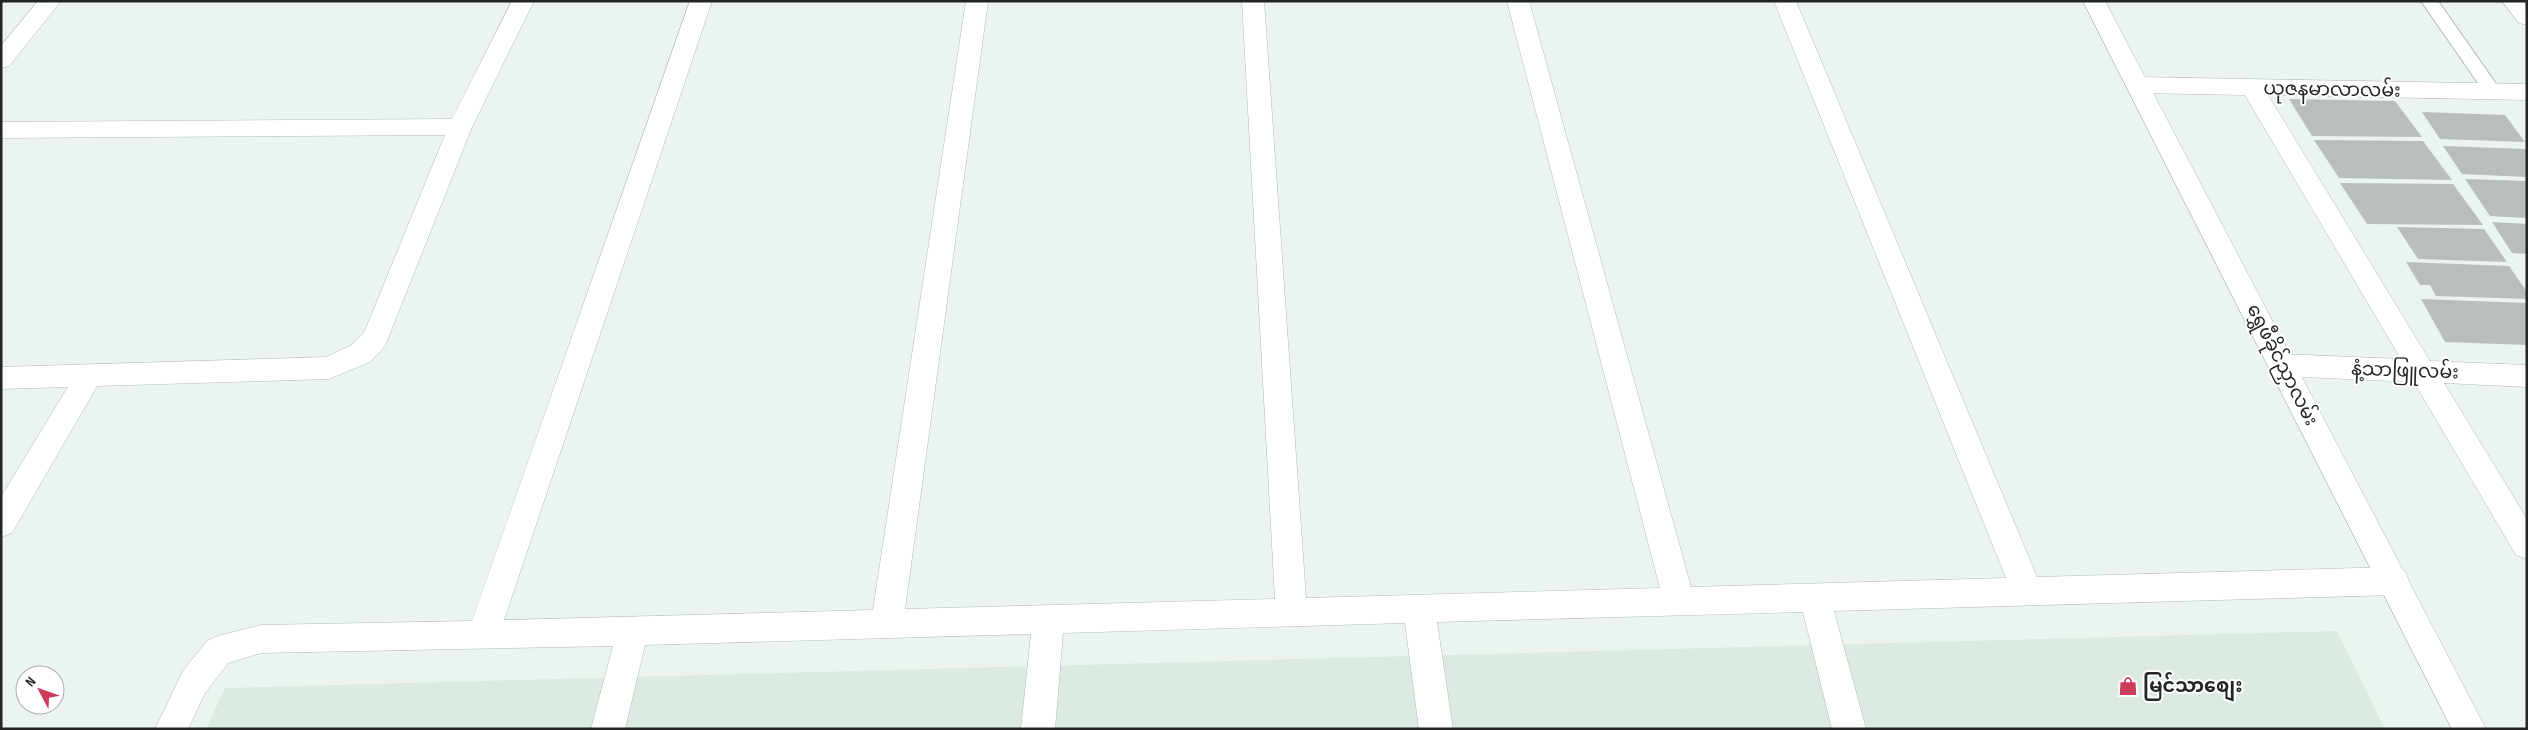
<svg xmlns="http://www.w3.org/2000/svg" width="2528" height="730" font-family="'Sofia Sans Condensed','Noto Sans Myanmar',sans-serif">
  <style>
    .built { fill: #dbebe2 }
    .building { fill: #b8bfbb }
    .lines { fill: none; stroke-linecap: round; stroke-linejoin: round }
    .service-casing { stroke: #b1b9b5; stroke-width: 2 }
    .minor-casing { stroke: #b1b9b5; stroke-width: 1 }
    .tertiary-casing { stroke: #b1b9b5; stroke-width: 1 }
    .service { fill: #fff; fill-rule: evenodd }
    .minor { fill: #fff; fill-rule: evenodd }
    .tertiary { fill: #fff; fill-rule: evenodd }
    .labels { text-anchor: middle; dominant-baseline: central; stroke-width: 4; stroke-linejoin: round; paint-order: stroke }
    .street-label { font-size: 19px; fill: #232625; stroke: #fff }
    .poi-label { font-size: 19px; font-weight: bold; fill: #232625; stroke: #fff; text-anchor: start }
  </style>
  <rect width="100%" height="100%" fill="#ecf4f0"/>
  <!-- built -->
  <path class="built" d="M2337,631L2385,729H206L225,688Z"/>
  <!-- building -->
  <path class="building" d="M2289,99L2395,101L2422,137L2312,136Z
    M2422,112L2505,115L2525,142L2440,139Z
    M2314,140L2423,141L2452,180L2339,178Z
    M2443,146L2527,149V177L2462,174Z
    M2465,179L2527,181V218L2490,216Z
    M2340,183L2453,184L2483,225L2367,224Z
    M2492,222L2527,224V254L2512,253Z
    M2397,227L2484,229L2507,262L2418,259Z
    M2406,262L2509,266L2527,292V299L2436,296L2430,285H2420Z
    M2421,299L2527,303V345L2445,342Z"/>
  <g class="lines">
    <!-- service casing -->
    <g class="service-casing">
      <path id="service" d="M2421,1H2438L2499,88L2502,92L2499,96H2487Z"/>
    </g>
    <!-- minor casing -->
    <g class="minor-casing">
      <path id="minor" d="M38,1H61L9,66L1,68V46Z
        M512,1H534L472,127L385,346L370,362L329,379L97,386L12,533L1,537V497L68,387L1,389V367L326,357L350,346L364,333L445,135L1,138V122L452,119Z
        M690,1H712L504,620L873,610L966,1H988L905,609L1275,599L1242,1H1264L1306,598L1660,588L1507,1H1529L1691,587L2006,578L1774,1H1796L2037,577L2394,567L2405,571L2409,581L2405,591L2394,595L1834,611L1866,729H1832L1803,612L1437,622L1453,729H1419L1405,623L1063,633L1055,729H1021L1031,634L645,645L625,729H591L613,646L261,653L228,663L205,693L188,729H155L183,671L207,641L218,636L261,625L472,621Z
        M2502,1H2525L2527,25L2519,23Z
        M2138,77L2527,84V100L2268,95L2430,361L2527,365V387L2444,383L2527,519V559L2516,555L2414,382L2283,376L2273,373L2269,365L2273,357L2283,354L2401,359L2245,95L2138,93L2130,90L2126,85L2130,80Z"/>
    </g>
    <!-- tertiary casing -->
    <g class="tertiary-casing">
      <path id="tertiary" d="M2083,1H2105L2486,729H2452Z"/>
    </g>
    <!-- service -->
    <use href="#service" class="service"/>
    <!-- minor -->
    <use href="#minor" class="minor"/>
    <!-- tertiary -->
    <use href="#tertiary" class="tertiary"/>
  </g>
  <!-- icons -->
  <defs>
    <g id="shop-bare" transform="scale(1.5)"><path d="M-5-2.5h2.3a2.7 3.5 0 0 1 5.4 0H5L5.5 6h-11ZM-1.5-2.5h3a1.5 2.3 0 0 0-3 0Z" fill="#cb3c5b" stroke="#fff" stroke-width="2.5" paint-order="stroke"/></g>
  </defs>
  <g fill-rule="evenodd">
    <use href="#shop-bare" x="2128" y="686"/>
  </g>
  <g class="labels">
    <!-- street labels -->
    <g class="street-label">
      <text transform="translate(2332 90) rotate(1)">ယုဇနမာလာလမ်း</text>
      <text transform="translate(2282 365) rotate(63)">ရွှေဖီခိုင်ညှာလမ်း</text>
      <text transform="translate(2405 371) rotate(2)">နံ့သာဖြူလမ်း</text>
    </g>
    <!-- poi labels -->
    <g class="poi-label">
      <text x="2143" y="686">မြင်သာစျေး</text>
    </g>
  </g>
  <!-- border -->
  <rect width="2528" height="730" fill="none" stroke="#232625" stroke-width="5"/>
  <!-- north arrow -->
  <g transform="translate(40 690) rotate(311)"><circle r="24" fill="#ffffff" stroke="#a7a8a8"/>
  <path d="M0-4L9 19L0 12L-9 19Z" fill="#cb3c5b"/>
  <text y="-8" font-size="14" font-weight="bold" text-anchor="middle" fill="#232625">N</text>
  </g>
</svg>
